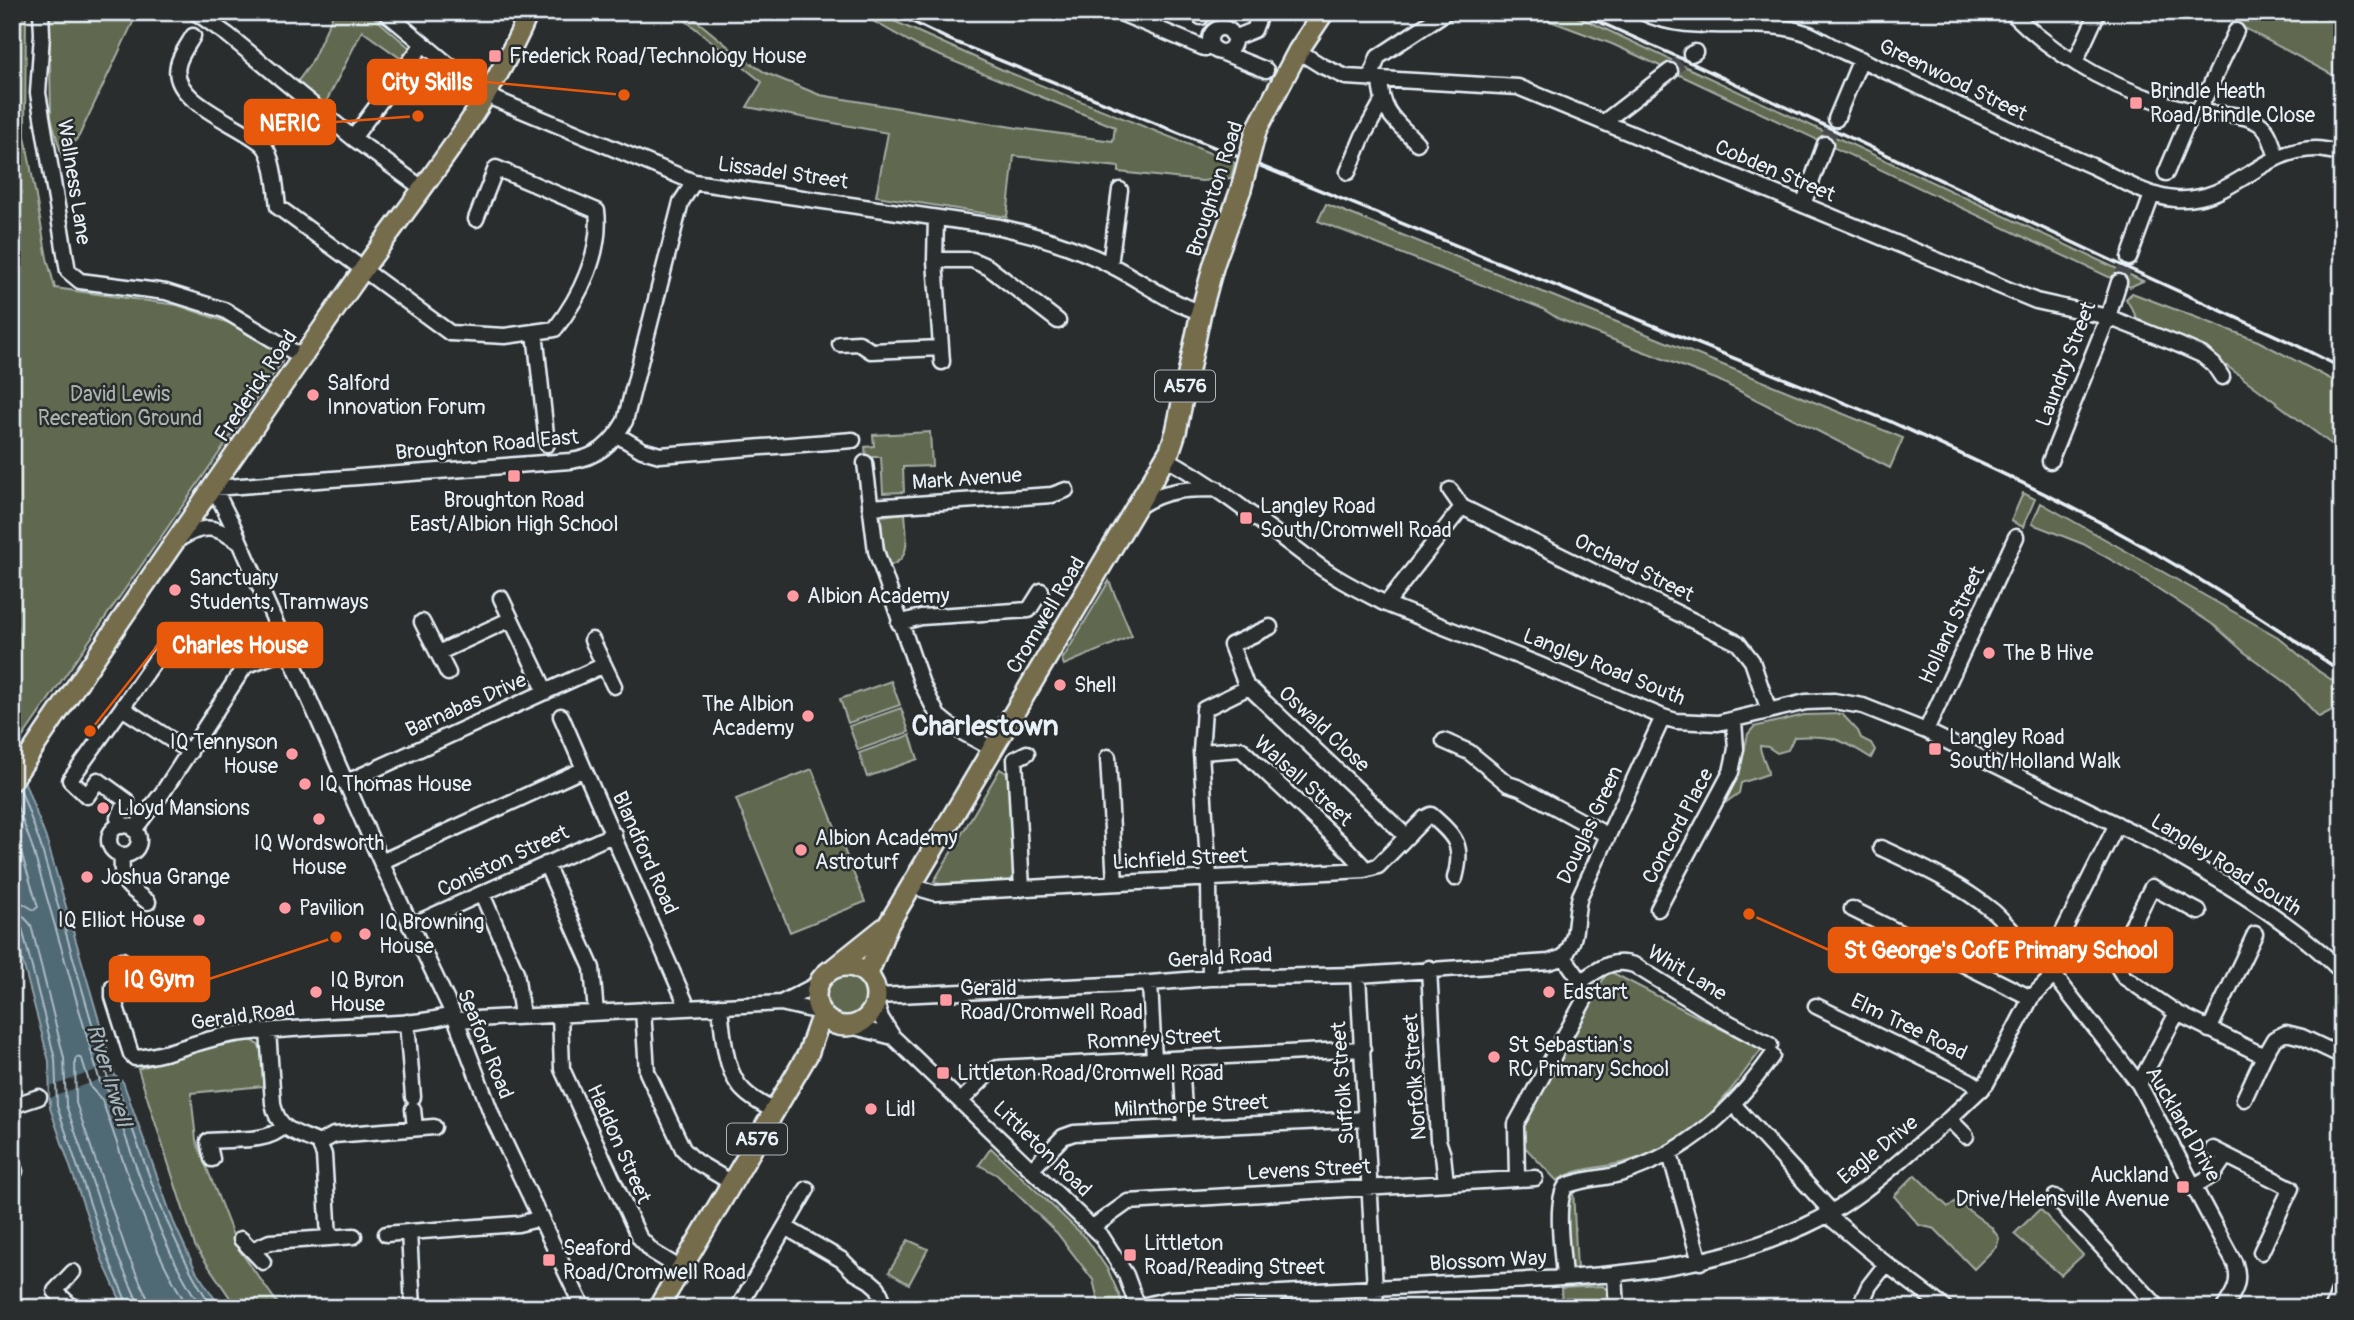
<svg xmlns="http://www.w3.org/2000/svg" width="2354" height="1320" font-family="Pangolin,sans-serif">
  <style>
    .green { fill: #61694f; stroke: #a4ada4; stroke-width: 2 }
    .water { fill: #506975; stroke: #8d9fa9; stroke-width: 2 }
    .pier { fill: #2a2d2e }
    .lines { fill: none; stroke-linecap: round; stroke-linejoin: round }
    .shore { stroke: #abbbc4; stroke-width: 2 }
    .minor-tunnel { stroke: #464a4c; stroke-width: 14; stroke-dasharray: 14 7; stroke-linecap: butt }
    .minor-casing { stroke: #e8f1f8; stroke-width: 19 }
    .major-casing { stroke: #e8f1f8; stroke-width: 23 }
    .highway-casing { stroke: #e8f1f8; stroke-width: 24 }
    .minor { stroke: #2a2d2e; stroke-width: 14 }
    .major { stroke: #746c4b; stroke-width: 18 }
    .highway { stroke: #746c4b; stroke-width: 19 }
    .rail { stroke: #e8f1f8; stroke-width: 3.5 }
    .highway-bridge-casing { stroke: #e8f1f8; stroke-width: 24; stroke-linecap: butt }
    .highway-bridge { stroke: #746c4b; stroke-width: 19 }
    .poi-dot { fill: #ff9aa2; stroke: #2a2d2e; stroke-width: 2.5 }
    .labels { text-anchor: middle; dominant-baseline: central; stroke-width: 5; stroke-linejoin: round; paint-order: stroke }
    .shield { fill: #2a2d2e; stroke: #afb6bb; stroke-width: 2 }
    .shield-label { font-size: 19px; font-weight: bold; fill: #e8f1f8 }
    .poi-label { font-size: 21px; fill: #e8f1f8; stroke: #2a2d2e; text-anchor: start }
    .street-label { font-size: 21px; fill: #e8f1f8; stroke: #2a2d2e }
    .park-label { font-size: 21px; fill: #abb4ac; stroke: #2a2d2e }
    .water-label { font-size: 23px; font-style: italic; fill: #a4b4bd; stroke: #2a2d2e }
    .district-label { font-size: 28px; font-weight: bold; fill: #e8f1f8; stroke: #2a2d2e }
    .leader { fill: none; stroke: #e8590c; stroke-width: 2.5 }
    .callout-dot { fill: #e8590c; stroke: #2a2d2e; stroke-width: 2.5 }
    .callout { fill: #e8590c; stroke: #e8590c; stroke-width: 2.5 }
    .callout-label { font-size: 23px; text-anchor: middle; font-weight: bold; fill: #fff }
  </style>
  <rect width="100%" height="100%" fill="#2a2d2e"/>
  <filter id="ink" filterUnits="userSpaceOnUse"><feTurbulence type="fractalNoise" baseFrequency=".0143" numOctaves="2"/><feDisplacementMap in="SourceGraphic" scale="14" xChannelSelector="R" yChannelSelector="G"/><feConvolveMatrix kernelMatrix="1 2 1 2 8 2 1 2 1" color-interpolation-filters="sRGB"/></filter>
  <g filter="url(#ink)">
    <!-- green -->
    <path class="green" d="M12,12H26L25,136L47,258L55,288L177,305L232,324L281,354L282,362L13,751Z
      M49,12H143L134,20L79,136L62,157L51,117Z
      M334,12H368L411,49L403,60L362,31L323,108L295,85L311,63Z
      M675,12H686L741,57L766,73L820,95L1018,128L1113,141L1115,127L921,48L857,12H874L1003,70L1235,163L1231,178L1202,181L1119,172V167L1014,156L1007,217L876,196L888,133L747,107L762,82Z
      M1526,12H1565L1590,22L2143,281L2130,287L1684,77L1612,44Z
      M2242,12H2342V80L2233,22Z
      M1326,204L1903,438L1890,468L1718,380L1559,319L1541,308L1318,221Z
      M2132,293L2258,341L2342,385V452L2227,366L2137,318L2126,299Z
      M930,432L932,466L903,467L904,492L883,493L881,457H866L865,447L874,446L873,435Z
      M2023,493L2035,499L2023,527L2011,521Z
      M2041,503L2278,637L2317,670L2342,687V705L2319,717L2288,684L2244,652L2215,626L2134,573L2083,544L2032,524Z
      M905,513C906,533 913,559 889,566L882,537L881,516Z
      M1109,581L1132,636L1064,665L1062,660Z
      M891,681L900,705L848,723L840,699Z
      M901,708L909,732L858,750L849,726Z
      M1842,714L1858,731L1861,738L1871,743L1875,750L1871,758C1840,738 1832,735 1794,737L1788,750L1777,753L1768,747L1760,746C1760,756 1768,764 1768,774L1741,783L1739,793L1725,803L1740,769L1748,734L1754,727L1804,715Z
      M910,735L918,759L867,777L859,753Z
      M812,769L865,902L790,932L736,799Z
      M1000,769L1008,774L1014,876L1008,884L945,887L934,881Z
      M1611,972L1758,1048H1763C1745,1070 1729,1095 1709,1115C1688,1134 1656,1153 1629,1161C1606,1168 1576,1167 1557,1181L1519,1141L1525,1113L1581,1021L1606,974Z
      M824 995a23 23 0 1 1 46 0a23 23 0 1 1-46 0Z
      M251,1040C269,1047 263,1069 263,1086L191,1093L196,1140L238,1248L281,1308H237L195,1246L138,1069L192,1051Z
      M991,1148L1086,1238L1108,1270L1125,1308H1100L1093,1280L1057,1233L997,1175L979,1165Z
      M1915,1175L1948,1207L1956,1201L1991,1227L1999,1238L1997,1246L1974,1269L1935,1229L1919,1225L1894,1196Z
      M1573,1188L1577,1270H1572L1568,1266L1565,1195Z
      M2040,1209L2083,1255L2061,1275L2014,1234Z
      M908,1240L928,1249L909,1284L889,1272Z
      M1603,1286L1607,1290L1608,1308H1562L1561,1288Z"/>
    <!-- water -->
    <path class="water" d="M12,749L47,841L115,1076L123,1082L174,1223L196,1271L221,1308H124L103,1262L50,1108L49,1061L12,921Z"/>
    <!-- pier -->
    <path class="pier" d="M110,1065L114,1074L50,1098V1087Z"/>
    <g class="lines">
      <!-- shore -->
      <path class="shore" d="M20,788L40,843L108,1079L118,1088C145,1163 168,1241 213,1308
        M12,792L32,846L100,1082L110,1093C137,1166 158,1243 202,1308
        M12,823L38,907L34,910L24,904L12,902
        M12,913L23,916L31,925L64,1058L66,1105L118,1257L137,1300L138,1308
        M12,922L19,923L22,928L55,1059L57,1106L109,1260L129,1308
        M149,1308L147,1297L127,1253L76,1103L75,1060L77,1057L82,1059L91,1088L102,1100C127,1170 148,1245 189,1308"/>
      <!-- minor-tunnel -->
      <path class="minor-tunnel" d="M1670,71L1691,54
        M1825,144L1836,119
        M2119,282L2129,258"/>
      <!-- minor casing -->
      <g class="minor-casing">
        <path id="minor" d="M41,12L42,34L38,93L68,271L80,281L166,292L224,310L302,357
          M195,12L228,35L353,138L422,188
          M385,12L485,95L694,182L1000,227C1040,236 1082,249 1118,269C1146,284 1170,303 1201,312
          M1118,12L1204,48H1214
          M1642,12C1695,38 1755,14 1809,34C1820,39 1831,46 1842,51C1866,62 1890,73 1914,84C1973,113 2032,140 2092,166C2118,178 2147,197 2175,199C2235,203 2259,149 2316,149C2324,149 2334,152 2342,154
          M2011,12C2061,62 2125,95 2192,111C2213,116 2235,111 2255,121C2269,127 2272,144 2277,157
          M1201,17L1203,12
          M1210 40a12 12 0 1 1 24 0a12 12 0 1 1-24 0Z
          M193,36C188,45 180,55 178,65C169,102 241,124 263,145C274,155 276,191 278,207L450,333L505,336L555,329C580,297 602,252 597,211L496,168L476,219
          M1234,38L1254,30L1261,12
          M1298,51L1322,66L1346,77L1518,87L2036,301L2108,317L2177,344L2202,355L2214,365L2222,377
          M1221,52L1266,70
          M1691,54L1695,52
          M2075,62L2098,12
          M1370,79L1378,57L1446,12
          M1380,80C1382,114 1395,120 1417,143
          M2198,112L2236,31
          M1836,119L1861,59
          M1604,122L1670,71
          M353,138L423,44
          M1348,172L1363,136L1382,102
          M2166,173L2192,111
          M1803,205L1825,144
          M936,218L935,260L942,362
          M2129,258L2152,195
          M935,260H972L988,267L1058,321
          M1110,265L1120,190
          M535,332L547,444
          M840,344L859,343L871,351L941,348
          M617,435L642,450L660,455L853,440
          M1165,458C1219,487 1263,524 1311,560C1334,578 1361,591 1386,604L1535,663L1663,717L1676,721L1718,723L1806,702L1834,701L1863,706L1926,731L2155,843C2215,877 2293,922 2342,972
          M2050,461L2108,317L2119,282
          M865,463L876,551L922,684L938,716L949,725L993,749
          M1450,490L1462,507L1738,643L1752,661L1769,711
          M1139,506C1165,489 1187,489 1217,489
          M870,507L1052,495L1066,490
          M179,539C204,524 216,525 240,543
          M501,598L546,692
          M1386,604L1462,507
          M422,622L448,673
          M899,623L921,617L1029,610L1041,591
          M592,640L614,686
          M438,653L511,619
          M1247,688L1231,645L1270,627
          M122,708L170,639
          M561,716L688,1008
          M1926,731L2016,537
          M1444,741L1469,752L1508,784L1520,788L1607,835
          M1201,752L1241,749L1347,849L1361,864L1364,870
          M1108,757L1115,883
          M345,783L604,665
          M2117,824L2054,950L2051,960L2054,975L2139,1084L2235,1264C2241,1282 2234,1293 2224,1308
          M109 840a15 15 0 1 1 30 0a15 15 0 1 1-30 0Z
          M122,826L118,818L127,801L98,780L87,796L70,780L122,708L190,752
          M134,830L163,792L243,669L247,665L288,650
          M1881,848C1920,866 1960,884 1994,912C2012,928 2027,953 2051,960
          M122,855C120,885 126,884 148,902
          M381,862L584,769
          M546,864L592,968L596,1013
          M911,886L935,893L1364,870L1378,866L1425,818L1431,815C1456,837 1464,845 1455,878
          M1022,889L1015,759L1027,753
          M482,894L516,972L522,1016
          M1658,909L1731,772L1736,749L1734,721
          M1852,909L2031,998
          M410,926L614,834
          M1564,957C1580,934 1573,921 1580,896L1663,717
          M122,960L135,988
          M1429,968L1438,1140L1443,1155L1446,1183
          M1358,975L1376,1308
          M129,976L113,987V997L131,1054L135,1058C168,1056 200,1039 234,1034C277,1029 320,1027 363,1025C392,1023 425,1024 453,1014
          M1210,978L1209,879L1201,752L1204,709L1247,688L1252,690L1406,836
          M1581,981C1600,969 1611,958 1634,965L1715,1015L1770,1045
          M1150,983L1154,1060
          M877,996L1150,983L1210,978L1358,975L1549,962L1564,957
          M781,1003L818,984
          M876,1003L881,1018L893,1037L1102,1237L1126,1275L1138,1308
          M720,1006C723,1032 724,1074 745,1092C753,1100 764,1105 774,1111
          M1816,1006L1968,1080L1982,1089
          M643,1010L647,1072L683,1149L695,1161L732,1183
          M2177,1013L2264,1056L2274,1039L2286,1033L2302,1037L2342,1056
          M560,1015L562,1069L639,1237L653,1252L681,1269
          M456,1020L781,1003L820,1012
          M407,1022L413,1097
          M851,1026L893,1037
          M2209,1030L2255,934
          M1181,1059L1185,1128
          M2139,1084L2177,1013L2124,977L2118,967L2119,951L2152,887L2199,912
          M2244,1099L2264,1056
          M961,1101L991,1071L998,1068L1363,1049
          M1733,1104L1831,1211
          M12,1106L39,1097
          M413,1109L415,1128
          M1966,1136L1949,1119L1986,1084L2031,998L2054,975
          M319,1143L334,1135L434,1127
          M2213,1149L2291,1188L2261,1252
          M1670,1154L1700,1262
          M212,1159L208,1141C231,1138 266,1144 283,1127
          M1032,1169L1063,1137L1074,1133L1366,1119
          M12,1174L15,1171
          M1517,1179L1516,1124L1586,997L1581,981L1564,957
          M2194,1186L2213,1175L2226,1156
          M2055,1197L2159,1308
          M1826,1214L1886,1264L1945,1308
          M785,1227L842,1260L854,1272L870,1281L878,1288L886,1308
          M1093,1227L1128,1202L1535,1178
          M386,1234L409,1232
          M329,1238L354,1236
          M241,1239L263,1262
          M252,1250L270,1242L329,1238L324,1155L319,1143C296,1132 278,1132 273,1103L268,1031
          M1615,1276L1617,1308
          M1564,1278C1563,1256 1554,1203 1566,1186C1583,1178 1604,1179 1623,1173C1688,1152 1733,1111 1772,1056
          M1273,1293L1274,1308
          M1138,1307L1170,1299C1269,1293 1368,1289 1467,1283C1584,1277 1696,1276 1805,1226C1859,1202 1904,1156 1949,1119
          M67,1308L69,1304L55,1291L73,1272
          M413,1308L409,1232L518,1224L542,1218
          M583,1308L493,1118L456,1020L381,862L233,526L214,488L570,461C597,458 612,444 625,421L681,202L694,182
          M738,1308L807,1189
          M1859,1308L1869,1286L1886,1264
          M2333,1308L2342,1283"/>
      </g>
      <!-- major casing -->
      <g class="major-casing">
        <path id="major" d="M12,781C123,615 237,451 351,287C412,199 488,111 529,12"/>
      </g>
      <!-- highway casing -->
      <g class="highway-casing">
        <path id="highway" d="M1256,131L1298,51L1324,12
          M816 996a30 30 0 1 1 60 0a30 30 0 1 1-60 0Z
          M834,968L884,928
          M868,974L888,925L1170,450L1176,432L1201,312L1214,264L1241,189
          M658,1308L808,1054L822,1014"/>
      </g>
      <!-- minor -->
      <use href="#minor" class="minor"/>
      <!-- major -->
      <use href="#major" class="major"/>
      <!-- highway -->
      <use href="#highway" class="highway"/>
      <!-- rail -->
      <path class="rail" d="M892,12L950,40L1889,421C1952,450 2015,478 2077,510C2169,558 2256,613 2342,672
        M1577,12L1698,66L2119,264L2296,345L2342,368"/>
      <!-- highway-bridge casing -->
      <g class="highway-bridge-casing">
        <path id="highway-bridge" d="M1241,189L1256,131"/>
      </g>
      <!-- highway-bridge -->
      <use href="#highway-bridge" class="highway-bridge"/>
    </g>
  </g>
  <!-- markers -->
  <g class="poi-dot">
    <rect x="488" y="49" width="14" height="14" rx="3.5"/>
    <rect x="2129" y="96" width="14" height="14" rx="3.5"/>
    <circle cx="313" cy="395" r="7"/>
    <rect x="507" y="469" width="14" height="14" rx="3.5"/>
    <rect x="1239" y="511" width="14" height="14" rx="3.5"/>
    <circle cx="175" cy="590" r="7"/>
    <circle cx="793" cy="596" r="7"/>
    <circle cx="1989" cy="653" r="7"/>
    <circle cx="1060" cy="685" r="7"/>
    <circle cx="808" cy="716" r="7"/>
    <rect x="1928" y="742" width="14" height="14" rx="3.5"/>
    <circle cx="292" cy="754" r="7"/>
    <circle cx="305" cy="784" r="7"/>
    <circle cx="103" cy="808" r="7"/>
    <circle cx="319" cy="819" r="7"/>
    <circle cx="801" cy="850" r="7"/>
    <circle cx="87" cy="877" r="7"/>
    <circle cx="285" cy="908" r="7"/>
    <circle cx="199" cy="920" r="7"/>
    <circle cx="365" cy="934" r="7"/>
    <circle cx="316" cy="992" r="7"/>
    <circle cx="1549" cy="992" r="7"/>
    <rect x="939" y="993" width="14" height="14" rx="3.5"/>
    <circle cx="1494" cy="1057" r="7"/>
    <rect x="936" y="1066" width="14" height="14" rx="3.5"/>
    <circle cx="871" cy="1109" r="7"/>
    <rect x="2176" y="1180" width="14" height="14" rx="3.5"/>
    <rect x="1123" y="1248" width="14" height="14" rx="3.5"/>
    <rect x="542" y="1253" width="14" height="14" rx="3.5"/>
  </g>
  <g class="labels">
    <!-- shield labels -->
    <g class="shield">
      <rect x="1155" y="370.5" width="60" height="31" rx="5"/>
      <rect x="727" y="1123.5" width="60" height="31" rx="5"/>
    </g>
    <g class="shield-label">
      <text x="1185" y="386">A576</text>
      <text x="757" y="1139">A576</text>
    </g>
    <!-- poi labels -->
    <g class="poi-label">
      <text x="509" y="56">Frederick Road/Technology House</text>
      <text x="2150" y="91">Brindle Heath<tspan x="2150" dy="24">Road/Brindle Close</tspan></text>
      <text x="327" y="383">Salford<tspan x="327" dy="24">Innovation Forum</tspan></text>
      <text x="514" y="500" text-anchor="middle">Broughton Road<tspan x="514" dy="24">East/Albion High School</tspan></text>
      <text x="1260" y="506">Langley Road<tspan x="1260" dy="24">South/Cromwell Road</tspan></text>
      <text x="189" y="578">Sanctuary<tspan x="189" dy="24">Students, Tramways</tspan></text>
      <text x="807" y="596">Albion Academy</text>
      <text x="2003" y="653">The B Hive</text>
      <text x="1074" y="685">Shell</text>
      <text x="794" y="704" text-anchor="end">The Albion<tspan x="794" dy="24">Academy</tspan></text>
      <text x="1949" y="737">Langley Road<tspan x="1949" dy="24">South/Holland Walk</tspan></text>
      <text x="278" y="742" text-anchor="end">IQ Tennyson<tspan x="278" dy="24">House</tspan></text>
      <text x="319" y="784">IQ Thomas House</text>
      <text x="117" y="808">Lloyd Mansions</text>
      <text x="815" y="838">Albion Academy<tspan x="815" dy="24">Astroturf</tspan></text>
      <text x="319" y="843" text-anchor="middle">IQ Wordsworth<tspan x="319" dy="24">House</tspan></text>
      <text x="101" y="877">Joshua Grange</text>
      <text x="299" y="908">Pavilion</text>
      <text x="185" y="920" text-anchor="end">IQ Elliot House</text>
      <text x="379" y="922">IQ Browning<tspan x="379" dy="24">House</tspan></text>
      <text x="330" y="980">IQ Byron<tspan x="330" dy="24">House</tspan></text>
      <text x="960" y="988">Gerald<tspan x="960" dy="24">Road/Cromwell Road</tspan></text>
      <text x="1563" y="992">Edstart</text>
      <text x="1508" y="1045">St Sebastian's<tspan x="1508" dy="24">RC Primary School</tspan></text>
      <text x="957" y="1073">Littleton Road/Cromwell Road</text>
      <text x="885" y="1109">Lidl</text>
      <text x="2169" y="1175" text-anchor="end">Auckland<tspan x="2169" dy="24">Drive/Helensville Avenue</tspan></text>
      <text x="1144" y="1243">Littleton<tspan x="1144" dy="24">Road/Reading Street</tspan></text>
      <text x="563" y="1248">Seaford<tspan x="563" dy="24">Road/Cromwell Road</tspan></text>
    </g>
    <!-- street labels -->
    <g class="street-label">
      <text transform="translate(1953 80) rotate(26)">Greenwood Street</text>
      <text transform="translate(1775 171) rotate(23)">Cobden Street</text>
      <text transform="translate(783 173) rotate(8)">Lissadel Street</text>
      <text transform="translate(74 182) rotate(81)">Wallness Lane</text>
      <text transform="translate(1215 189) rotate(-72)">Broughton Road</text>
      <text transform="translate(2066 364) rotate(-69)">Laundry Street</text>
      <text transform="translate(256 386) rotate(-56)">Frederick Road</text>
      <text transform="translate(487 445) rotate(-5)">Broughton Road East</text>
      <text transform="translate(967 479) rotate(-4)">Mark Avenue</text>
      <text transform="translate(1634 568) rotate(26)">Orchard Street</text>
      <text transform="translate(1046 615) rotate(-59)">Cromwell Road</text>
      <text transform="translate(1952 625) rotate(-65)">Holland Street</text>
      <text transform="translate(1604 667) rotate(22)">Langley Road South</text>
      <text transform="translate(466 705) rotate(-24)">Barnabas Drive</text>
      <text transform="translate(1324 729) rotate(43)">Oswald Close</text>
      <text transform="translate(1303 781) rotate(42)">Walsall Street</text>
      <text transform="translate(1590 825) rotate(-65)">Douglas Green</text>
      <text transform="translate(1678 826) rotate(-62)">Concord Place</text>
      <text transform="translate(645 853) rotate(66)">Blandford Road</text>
      <text transform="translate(1180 859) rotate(-3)">Lichfield Street</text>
      <text transform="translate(503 861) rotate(-25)">Coniston Street</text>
      <text transform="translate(2226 865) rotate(32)">Langley Road South</text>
      <text transform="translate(1220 958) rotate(-3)">Gerald Road</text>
      <text transform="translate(1687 973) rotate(31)">Whit Lane</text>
      <text transform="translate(243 1016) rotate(-8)">Gerald Road</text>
      <text transform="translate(1909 1027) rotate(26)">Elm Tree Road</text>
      <text transform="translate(1154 1039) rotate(-3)">Romney Street</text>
      <text transform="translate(485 1044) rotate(68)">Seaford Road</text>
      <text transform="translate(1415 1077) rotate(-94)">Norfolk Street</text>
      <text transform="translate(1343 1083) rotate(-94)">Suffolk Street</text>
      <text transform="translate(1191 1106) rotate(-3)">Milnthorpe Street</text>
      <text transform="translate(2183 1124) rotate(60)">Auckland Drive</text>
      <text transform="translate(619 1144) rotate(66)">Haddon Street</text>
      <text transform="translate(1042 1149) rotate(44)">Littleton Road</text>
      <text transform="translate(1878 1150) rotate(-39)">Eagle Drive</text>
      <text transform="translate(1309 1170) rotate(-3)">Levens Street</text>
      <text transform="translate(1488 1261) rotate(-3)">Blossom Way</text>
    </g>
    <!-- park labels -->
    <g class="park-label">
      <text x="120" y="394">David Lewis<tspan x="120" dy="24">Recreation Ground</tspan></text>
    </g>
    <!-- water labels -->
    <g class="water-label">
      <text transform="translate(109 1075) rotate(73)">River Irwell</text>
    </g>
    <!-- district labels -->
    <g class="district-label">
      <text x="985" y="726">Charlestown</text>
    </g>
  </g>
  <!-- callouts -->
  <path class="leader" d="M624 95L486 82M418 116L335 122M90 731L158 645M1749 914L1829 950M336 937L209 979"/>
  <g class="callout-dot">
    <circle cx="624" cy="95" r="7"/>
    <circle cx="418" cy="116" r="7"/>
    <circle cx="90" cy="731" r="7"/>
    <circle cx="1749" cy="914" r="7"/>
    <circle cx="336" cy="937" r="7"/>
  </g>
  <g class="callout">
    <rect x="368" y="60" width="118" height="44" rx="7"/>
    <rect x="245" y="100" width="90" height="44" rx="7"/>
    <rect x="158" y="623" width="164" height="44" rx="7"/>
    <rect x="1829" y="928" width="343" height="44" rx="7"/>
    <rect x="110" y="957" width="99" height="44" rx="7"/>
  </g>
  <g class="callout-label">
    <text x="427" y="90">City Skills</text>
    <text x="290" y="131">NERIC</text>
    <text x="240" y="653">Charles House</text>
    <text x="2001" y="958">St George's CofE Primary School</text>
    <text x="159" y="987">IQ Gym</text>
  </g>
  <!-- margin -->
  <rect width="2354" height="1320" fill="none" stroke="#2a2d2e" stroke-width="42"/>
  <rect x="21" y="21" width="2312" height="1278" fill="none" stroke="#e8f1f8" stroke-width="2.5" filter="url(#ink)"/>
</svg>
